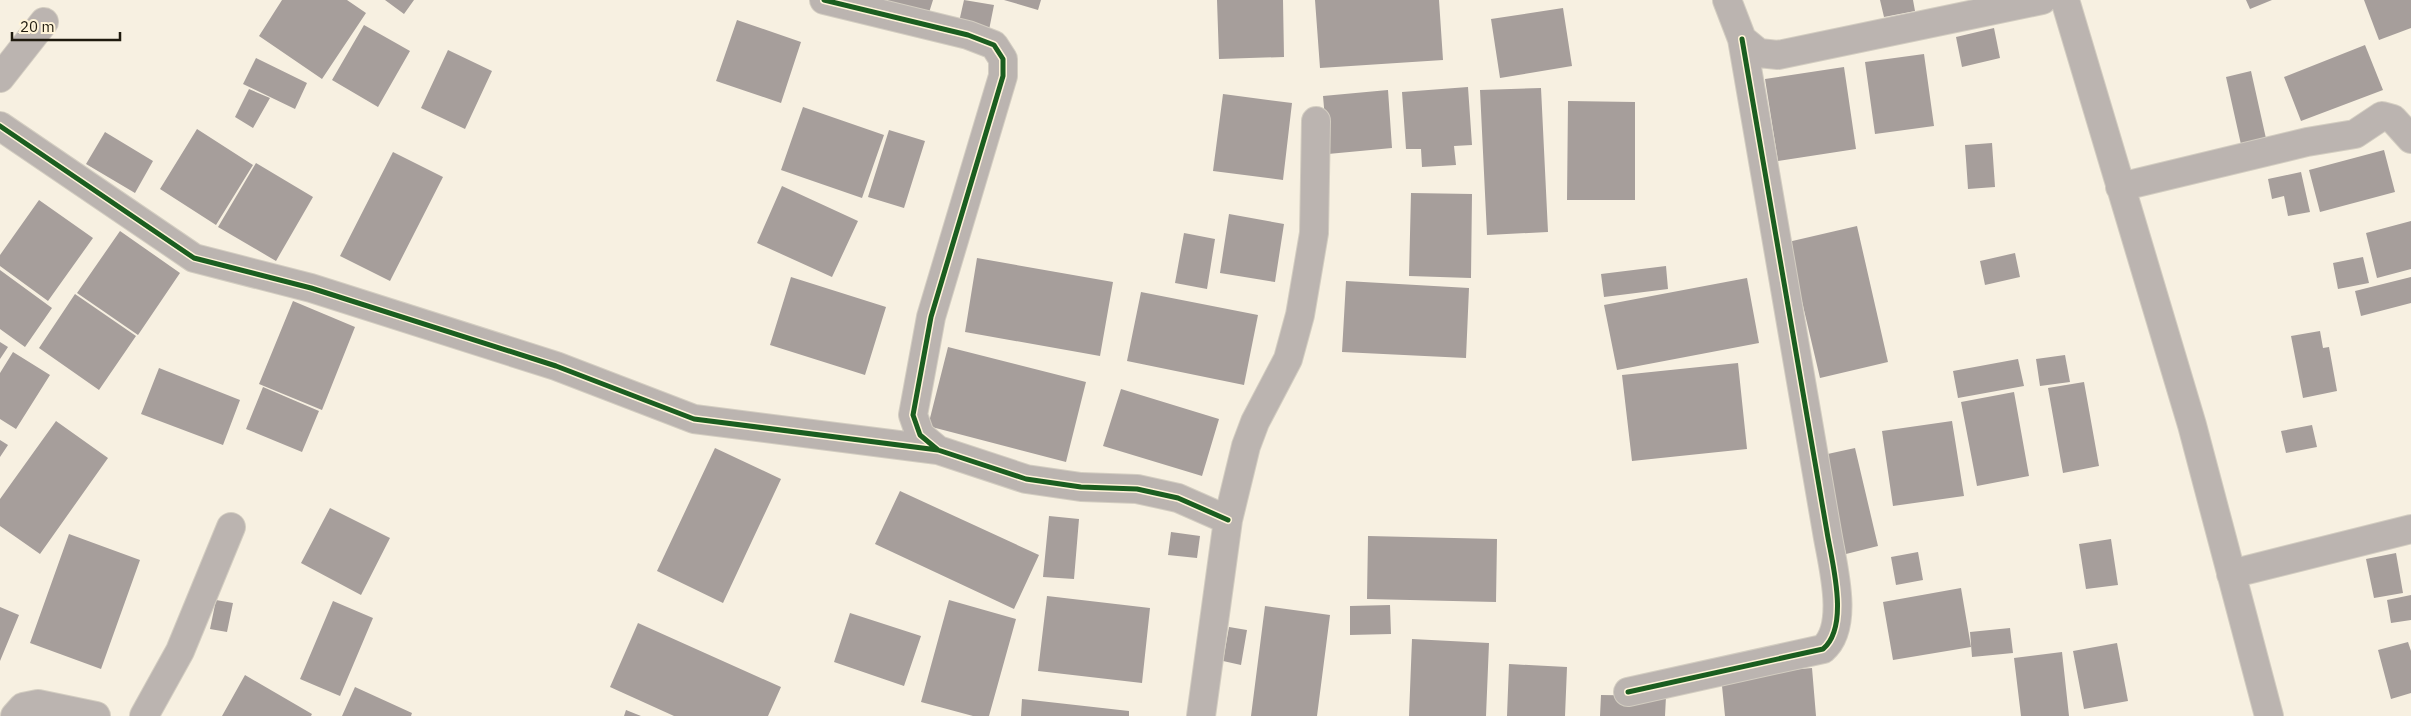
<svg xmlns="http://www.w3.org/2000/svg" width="2411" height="716" font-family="'IBM Plex Sans',sans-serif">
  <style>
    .building { fill: #a69e9b }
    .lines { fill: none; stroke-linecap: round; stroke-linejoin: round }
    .minor-casing { stroke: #d3cdc1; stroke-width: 30 }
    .minor { stroke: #bbb4b0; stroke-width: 28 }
    .cycleway-casing { stroke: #fff4d9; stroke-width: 8 }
    .cycleway { stroke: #1b5e20; stroke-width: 5 }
  </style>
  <rect width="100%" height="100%" fill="#f7f0e1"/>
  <!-- building -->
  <path class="building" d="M282,0H347L366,13L322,79L259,36Z
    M385,0H414L404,14Z
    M867,0H933L927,19Z
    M964,0L994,5L989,30L959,22Z
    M1004,0H1041L1038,10Z
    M1217,0H1283L1284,57L1219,59Z
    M1315,0H1439L1443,60L1320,68Z
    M1880,0H1913L1915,11L1884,17Z
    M2246,0H2272L2250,9Z
    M2364,0H2411V28L2379,40Z
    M1563,8L1572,66L1500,78L1491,19Z
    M737,20L801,42L781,103L716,81Z
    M364,25L410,51L378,107L332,80Z
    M1994,28L2000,58L1962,67L1956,37Z
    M2365,45L2383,90L2301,121L2284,77Z
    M448,50L492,71L465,129L421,108Z
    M1924,54L1934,126L1875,134L1865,62Z
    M256,58L307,83L295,109L243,84Z
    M1844,67L1856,149L1778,161L1765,79Z
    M2251,71L2267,143L2242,149L2226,77Z
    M1468,87L1472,145L1454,146L1456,165L1422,167L1421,149H1406L1402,92Z
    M1541,88L1548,232L1487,235L1480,90Z
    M249,89L270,98L253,128L235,117Z
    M1388,90L1392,148L1328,154L1323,96Z
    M1223,94L1292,103L1283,180L1213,171Z
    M1568,101L1635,102V200H1567Z
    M803,107L884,135L862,198L781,170Z
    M197,129L253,165L216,225L160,189Z
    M889,130L925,141L904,208L868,197Z
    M105,132L153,161L135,193L86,164Z
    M1992,143L1995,187L1968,189L1965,145Z
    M2384,150L2395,192L2320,212L2309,170Z
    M393,152L443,177L390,281L340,256Z
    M256,163L313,197L276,261L218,227Z
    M2301,172L2310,212L2288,216L2284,196L2272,199L2268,179Z
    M782,186L858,221L832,277L757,243Z
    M1411,193L1472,194L1471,278L1409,276Z
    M39,200L93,238L48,301L0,266V255Z
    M1229,214L1284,224L1275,282L1220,273Z
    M2411,221V269L2377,278L2366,233Z
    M1857,226L1888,362L1820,378L1788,242Z
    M120,231L180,273L138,335L77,293Z
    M1184,233L1215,239L1207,289L1175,283Z
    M2015,253L2020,277L1985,285L1980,261Z
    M2363,257L2369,283L2338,289L2333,263Z
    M977,258L1113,282L1100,356L965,332Z
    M1666,266L1668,289L1604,297L1601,274Z
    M0,270L52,308L25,347L0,329Z
    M791,277L886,307L865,375L770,345Z
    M2411,277V303L2361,316L2355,291Z
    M1747,278L1759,343L1617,370L1604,305Z
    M1346,281L1469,288L1466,358L1342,352Z
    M1141,292L1258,315L1244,385L1127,361Z
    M75,294L136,336L99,390L39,348Z
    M293,301L355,327L322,410L259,384Z
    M2320,331L2323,348L2329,347L2337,391L2303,398L2291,336Z
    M0,342L8,347L0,359Z
    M948,347L1086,382L1066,462L928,426Z
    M13,352L50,375L16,429L0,419V373Z
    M2065,355L2070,382L2040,386L2036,359Z
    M2018,359L2024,386L1958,398L1953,371Z
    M1738,363L1747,449L1632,461L1622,375Z
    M159,368L240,400L223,445L141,414Z
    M2084,382L2099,466L2063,473L2048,388Z
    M263,387L319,411L302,452L246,429Z
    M1121,389L1219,419L1202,476L1103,446Z
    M2014,392L2029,476L1977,486L1961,402Z
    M56,421L108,458L40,554L0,526V499Z
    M1952,421L1964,496L1893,506L1882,431Z
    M2312,425L2317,447L2286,453L2281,431Z
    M0,440L8,445L0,457Z
    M715,448L781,479L723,603L657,571Z
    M1855,448L1878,546L1846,554L1823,455Z
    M900,491L1039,555L1014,609L875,544Z
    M330,508L390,538L361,595L301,563Z
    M1049,516L1079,519L1074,579L1043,577Z
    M1171,532L1200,536L1197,558L1168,555Z
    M69,534L140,560L101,669L30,643Z
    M1368,536L1497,539L1496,602L1367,599Z
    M2111,539L2118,585L2086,589L2079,544Z
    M1918,552L1923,580L1896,585L1891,557Z
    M2396,553L2403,593L2374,598L2366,559Z
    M1961,588L1971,647L1893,660L1883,602Z
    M2411,595V620L2391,623L2387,600Z
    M1047,596L1150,608L1142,683L1038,671Z
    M216,600L233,603L227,632L210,629Z
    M949,600L1016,619L989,716H973L921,702Z
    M333,601L373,618L340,696L300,679Z
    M1390,605L1391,634L1350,635V606Z
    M1265,606L1330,615L1317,716H1251Z
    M0,607L19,615L0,661Z
    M850,613L921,636L904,686L834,662Z
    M638,623L781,687L768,716H674L610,687Z
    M1229,627L1247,630L1241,665L1223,661Z
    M2010,628L2013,653L1972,657L1970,632Z
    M1412,639L1489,643L1486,716H1409Z
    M2408,642L2411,651V693L2391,699L2378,650Z
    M2117,643L2128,701L2084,709L2073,651Z
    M2062,652L2069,716H2021L2014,658Z
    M1509,664L1567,667L1565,716H1507Z
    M1812,668L1816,716H1725L1721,676Z
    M245,675L312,714L311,716H222Z
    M355,687L412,713L411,716H342Z
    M1601,695L1666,696L1665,716H1600Z
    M1022,699L1129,711V716H1021Z
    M626,710L641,716H624Z"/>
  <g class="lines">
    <!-- minor casing -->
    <g class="minor-casing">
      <path id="minor" d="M824,0L968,35L994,45L1003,59V76L931,317L913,415L920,435L938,450L1026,479L1081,487L1137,489L1178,498L1228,520
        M1727,0L1742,39L1759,53L1778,55L2042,0
        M2065,0L2192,425L2269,716
        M0,78L44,22
        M0,126L194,258L311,288L556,366L694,419L938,450
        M2120,187L2307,142L2355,134L2382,116L2393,119L2411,139
        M2231,574L2411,529
        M1628,692L1823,649C1850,626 1832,563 1827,532L1742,39
        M15,716L23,707L38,704L96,716
        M144,716L180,651L231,527
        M1201,716L1228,520L1246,446L1255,422L1288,359L1300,315L1314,233L1316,121"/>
    </g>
    <!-- minor -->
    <use href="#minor" class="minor"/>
    <!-- cycleway casing -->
    <g class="cycleway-casing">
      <path id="cycleway" d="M824,0L968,35L994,45L1003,59V76L931,317L913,415L920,435L938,450L1026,479L1081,487L1137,489L1178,498L1228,520
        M0,126L194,258L311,288L556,366L694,419L938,450
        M1628,692L1823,649C1850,626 1832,563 1827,532L1742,39"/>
    </g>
    <!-- cycleway -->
    <use href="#cycleway" class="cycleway"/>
  </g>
  <!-- scale -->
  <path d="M12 32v8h108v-8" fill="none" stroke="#1f1a0e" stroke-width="2.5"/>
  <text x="20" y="32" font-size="15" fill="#1f1a0e" stroke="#fff4d9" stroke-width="4" paint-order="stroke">20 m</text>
</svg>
